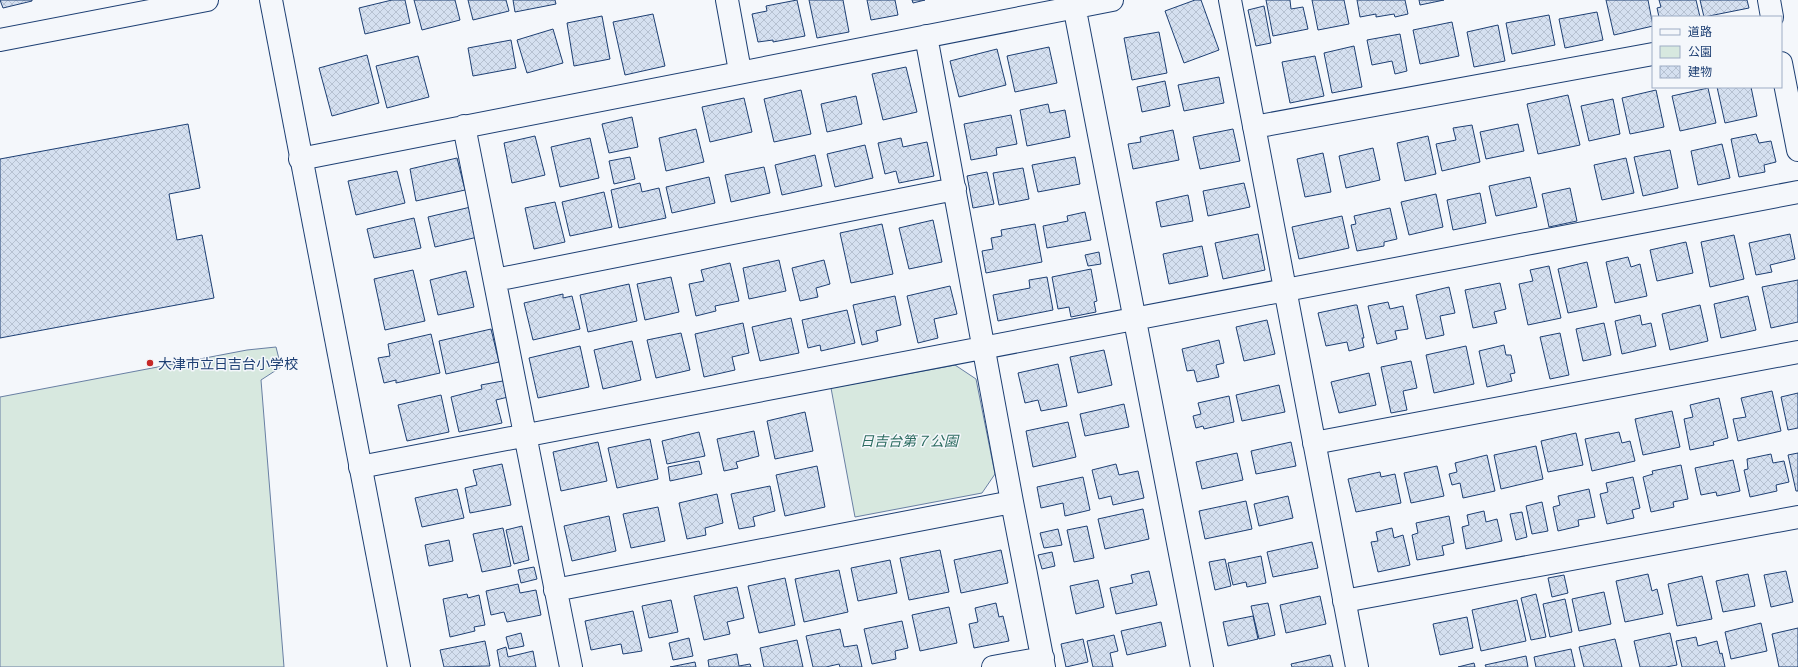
<svg xmlns="http://www.w3.org/2000/svg" width="1798" height="667" font-family="'Noto Serif','Noto Sans JP',serif">
  <style>
    .park { fill: #d7e8df; stroke: #687fa3 }
    .building { fill: url(#building-cross-hatch); stroke: #1d3f73 }
    .lines { fill: none; stroke-linecap: round; stroke-linejoin: round }
    .minor-casing { stroke: #1d3f73; stroke-width: 24 }
    .tertiary-casing { stroke: #1d3f73; stroke-width: 24 }
    .minor { stroke: #f4f7fb; stroke-width: 22 }
    .tertiary { stroke: #f4f7fb; stroke-width: 22 }
    .poi-dot { fill: #c62828; stroke: #f4f7fb; stroke-width: 1.5 }
    .labels { text-anchor: middle; dominant-baseline: central; stroke-width: 3; stroke-linejoin: round; paint-order: stroke }
    .poi-label { font-size: 14px; fill: #1d3f73; stroke: #f4f7fb; text-anchor: start }
    .park-label { font-size: 14px; font-style: italic; fill: #2c6c60; stroke: #f4f7fb }
  </style>
  <defs>
    <pattern id="building-cross-hatch" width="8" height="8" patternUnits="userSpaceOnUse"><rect width="8" height="8" fill="#d5e0f0"/><path d="M0 0l8 8M0 8l8-8" fill="none" stroke="#b6c1d1"/></pattern>
  </defs>
  <rect width="100%" height="100%" fill="#f4f7fb"/>
  <!-- park -->
  <path class="park" d="M276,347L281,367L261,380L284,667H0V397L247,350Z
    M955,365L976,379L995,474L982,493L855,517L831,388Z"/>
  <!-- building -->
  <path class="building" d="M0,0H32V1L3,8Z
    M392,0H405L410,23L365,34L359,8Z
    M414,0H455L460,20L422,30Z
    M468,0H506L509,11L473,20Z
    M513,0H555L556,4L515,12Z
    M797,0L805,36L773,42V40L758,42L752,14L767,11L766,6Z
    M809,0H843L849,32L817,38Z
    M867,0H895L898,15L871,20Z
    M912,0H925L913,3Z
    M1195,0H1201L1219,50L1184,63L1165,11Z
    M1266,0H1290L1291,9L1303,7L1308,29L1273,36Z
    M1312,0H1344L1349,24L1318,30Z
    M1357,0H1405L1408,14L1395,17L1394,14L1376,17V14L1360,17Z
    M1419,0H1444L1420,5Z
    M1606,0H1648L1653,26L1614,35Z
    M1659,0H1696L1700,17H1659L1657,8L1661,7Z
    M1700,0H1747L1749,8L1704,17Z
    M1264,6L1271,43L1256,46L1248,10Z
    M1597,12L1603,40L1565,48L1559,19Z
    M653,14L665,66L625,75L613,22Z
    M1549,15L1555,45L1512,54L1506,23Z
    M602,16L610,59L574,66L567,23Z
    M1452,22L1459,56L1420,64L1413,30Z
    M1498,25L1505,61L1474,67L1467,32Z
    M553,29L563,63L527,73L517,40Z
    M1159,32L1167,73L1132,80L1124,38Z
    M1400,34L1407,71L1395,74L1392,61L1372,65L1367,40Z
    M511,40L516,68L473,76L468,48Z
    M1354,46L1362,87L1332,93L1324,53Z
    M1049,47L1057,83L1015,92L1007,56Z
    M997,49L1006,85L959,97L950,61Z
    M367,55L379,103L332,116L319,68Z
    M418,56L429,97L387,108L376,66Z
    M1315,56L1324,96L1290,103L1282,62Z
    M906,67L917,112L883,120L872,74Z
    M1219,77L1224,103L1184,111L1178,85Z
    M1165,81L1170,106L1142,112L1137,87Z
    M1717,87H1751L1757,116L1725,123Z
    M1708,88L1716,123L1680,131L1672,96Z
    M801,90L811,134L774,142L764,99Z
    M1656,90L1664,127L1630,134L1622,98Z
    M1568,95L1580,145L1538,154L1527,104Z
    M856,96L862,124L827,132L821,104Z
    M744,98L752,132L710,142L702,107Z
    M1613,99L1620,134L1589,141L1581,106Z
    M1048,104L1050,113L1065,110L1070,137L1027,146L1020,110Z
    M1011,115L1017,144L996,148L997,155L971,160L964,124Z
    M632,117L638,147L609,153L602,124Z
    M188,124L200,188L169,194L177,240L202,235L214,298L0,338V159Z
    M1518,124L1524,151L1486,159L1480,132Z
    M1472,125L1480,162L1442,171L1436,144L1456,140L1453,128Z
    M696,129L704,162L666,171L659,138Z
    M1233,129L1240,161L1200,169L1193,137Z
    M1173,130L1179,160L1133,169L1128,144L1141,142L1140,137Z
    M1756,134L1759,143L1771,141L1776,162L1764,165L1765,172L1739,177L1731,139Z
    M535,136L545,175L512,183L504,143Z
    M1428,136L1436,174L1405,181L1397,143Z
    M590,138L599,178L560,187L551,147Z
    M901,138L903,147L927,142L934,176L899,183L896,171L885,174L878,143Z
    M1722,144L1730,178L1698,185L1691,151Z
    M865,145L873,178L835,187L827,154Z
    M1373,148L1380,180L1346,188L1339,156Z
    M1670,150L1678,188L1643,196L1634,157Z
    M1323,153L1331,192L1305,197L1297,159Z
    M815,155L822,186L782,195L775,165Z
    M630,157L635,179L614,184L609,161Z
    M1075,157L1080,184L1038,192L1032,165Z
    M457,158L465,190L416,201L410,169Z
    M1626,158L1634,193L1602,200L1594,165Z
    M764,167L770,193L731,202L725,175Z
    M1023,168L1029,199L999,205L993,173Z
    M397,171L405,203L356,215L348,181Z
    M987,172L994,204L973,208L967,176Z
    M709,177L715,203L672,213L666,187Z
    M1530,177L1537,207L1496,216L1489,186Z
    M640,183L642,192L659,188L666,218L619,228L611,190Z
    M1244,183L1250,207L1208,216L1203,191Z
    M1570,188L1577,221L1549,227L1542,194Z
    M604,192L612,227L570,236L562,202Z
    M1480,193L1486,223L1453,230L1447,200Z
    M1436,194L1443,227L1409,235L1401,202Z
    M1188,195L1193,221L1161,227L1156,202Z
    M555,202L565,242L534,249L525,208Z
    M475,206L482,236L435,247L428,217Z
    M1390,208L1397,239L1384,242V246L1357,251L1351,225L1356,224L1354,216Z
    M1085,212L1091,240L1047,248L1043,226L1068,221L1067,216Z
    M1342,216L1349,248L1299,259L1292,227Z
    M414,218L421,248L374,258L367,229Z
    M933,220L942,262L909,269L899,228Z
    M882,224L893,274L851,283L840,233Z
    M1035,224L1042,262L986,273L982,251L993,249L991,238L1002,236L1001,230Z
    M1258,234L1265,270L1223,279L1215,243Z
    M1790,234L1795,259L1770,265L1772,272L1756,275L1749,243Z
    M1734,235L1744,279L1710,287L1701,242Z
    M1686,242L1693,273L1657,281L1650,250Z
    M1202,246L1208,276L1169,284L1163,254Z
    M1099,252L1101,264L1088,266L1085,255Z
    M1628,257L1631,267L1640,264L1647,296L1615,303L1606,262Z
    M779,260L786,291L749,299L743,268Z
    M824,260L830,284L816,288L818,297L800,301L792,268Z
    M1587,262L1597,307L1568,313L1558,269Z
    M730,263L739,301L715,306L716,311L696,316L689,284L704,281L701,270Z
    M1549,266L1561,318L1528,325L1519,284L1533,281L1530,270Z
    M1091,269L1097,301L1094,302L1096,312L1071,317L1069,307L1058,309L1052,277Z
    M413,270L425,321L385,330L374,279Z
    M466,271L474,307L438,315L430,280Z
    M671,277L679,312L645,320L637,284Z
    M1047,277L1053,310L998,321L993,295L1030,288L1029,280Z
    M1798,280V322L1771,328L1762,287Z
    M1500,283L1506,309L1494,312L1497,323L1473,328L1465,290Z
    M629,284L637,321L588,332L580,295Z
    M950,286L957,314L934,319L938,338L918,343L907,296Z
    M1449,287L1455,313L1440,316L1444,335L1426,339L1416,295Z
    M563,294V298L572,296L580,329L533,340L524,303Z
    M895,296L901,325L876,331L878,341L862,345L853,305Z
    M1748,296L1756,330L1721,338L1714,304Z
    M1388,302L1390,309L1403,306L1408,329L1395,331L1397,339L1377,344L1368,306Z
    M1355,305H1357L1364,338H1362L1364,347L1349,351L1347,342L1326,346L1318,313Z
    M1700,305L1708,341L1670,350L1662,314Z
    M847,310L855,343L821,351L820,345L808,348L802,320Z
    M1640,315L1642,325L1651,323L1656,346L1622,354L1615,321Z
    M791,318L799,353L760,361L752,327Z
    M1267,320L1275,354L1244,361L1236,327Z
    M743,323L749,353L732,357L735,370L704,377L695,334Z
    M1604,323L1611,355L1583,361L1576,329Z
    M491,329L499,362L446,374L439,341Z
    M681,333L690,370L656,378L647,340Z
    M1560,333L1569,375L1550,379L1540,337Z
    M431,334L440,373L396,383V380L384,383L378,358L390,356L388,344Z
    M1219,340L1224,363L1216,365L1219,377L1197,382L1194,370L1187,371L1182,349Z
    M632,341L641,380L603,389L594,350Z
    M1504,345L1506,355H1511L1515,373L1510,374L1512,381L1487,387L1479,351Z
    M580,346L589,387L538,398L529,358Z
    M1466,346L1474,384L1434,393L1426,355Z
    M1104,350L1112,385L1078,393L1070,357Z
    M1411,361L1417,388L1403,391L1407,410L1391,413L1381,367Z
    M1058,364L1067,406L1041,411L1038,400L1025,403L1018,373Z
    M1369,373L1376,405L1339,413L1331,382Z
    M508,380L512,396L496,400L502,423L459,432L451,397L482,389L481,385Z
    M1279,385L1285,412L1242,421L1236,395Z
    M1772,391L1781,431L1738,441L1733,419L1746,417L1741,398Z
    M1798,393V428L1788,430L1781,397Z
    M441,395L449,432L407,441L398,405Z
    M1229,396L1234,422L1204,429L1203,426L1196,428L1193,416L1201,414L1198,403Z
    M1719,398L1728,438L1713,442L1714,445L1690,450L1684,419L1693,417L1690,405Z
    M1124,404L1129,427L1085,436L1080,414Z
    M1672,411L1680,447L1643,455L1635,419Z
    M805,412L813,451L775,459L767,421Z
    M1068,422L1076,457L1033,467L1026,431Z
    M754,431L759,456L736,462L738,468L724,471L717,439Z
    M699,432L705,456L667,464L662,441Z
    M1619,432L1622,443L1630,441L1635,461L1592,471L1585,439Z
    M1576,433L1583,465L1548,472L1541,441Z
    M650,439L658,479L617,488L608,448Z
    M598,442L607,481L561,491L553,452Z
    M1291,442L1296,466L1256,474L1251,451Z
    M1536,446L1543,479L1501,489L1494,455Z
    M1237,453L1243,480L1202,489L1196,462Z
    M1798,453V491H1796L1788,455Z
    M1771,454L1773,463L1784,461L1789,482L1776,485L1777,491L1750,497L1744,470L1748,469L1747,459Z
    M1487,455L1495,491L1463,498L1460,483L1452,485L1449,474L1457,472L1455,463Z
    M1733,460L1740,491L1717,496L1716,492L1701,495L1695,468Z
    M699,461L702,474L670,481L668,467Z
    M502,464L511,505L470,513L465,488L477,485L473,470Z
    M1116,464L1119,475L1138,471L1144,498L1113,505L1111,496L1099,499L1092,470Z
    M1681,465L1688,499L1673,502L1674,507L1651,512L1643,477L1653,474L1652,471Z
    M817,466L825,507L785,516L776,475Z
    M1437,466L1444,496L1411,503L1404,473Z
    M1380,472L1381,477L1395,474L1401,503L1356,512L1348,479Z
    M1083,477L1090,510L1065,516L1063,503L1041,508L1037,487Z
    M1633,477L1640,508L1632,510L1634,518L1607,524L1600,494L1608,492L1606,483Z
    M770,486L775,511L753,517L755,526L739,529L731,494Z
    M457,489L464,518L422,527L415,498Z
    M1589,489L1595,517L1578,520L1579,526L1558,531L1553,507L1560,505L1558,496Z
    M717,494L723,523L705,528L706,535L687,539L679,503Z
    M1288,496L1293,518L1259,526L1254,504Z
    M1246,501L1252,529L1205,539L1199,511Z
    M1542,502L1548,531L1532,534L1526,506Z
    M658,507L665,541L631,548L623,514Z
    M1143,509L1149,539L1105,549L1098,519Z
    M1484,511L1486,522L1497,519L1502,541L1466,549L1462,527L1469,525L1467,515Z
    M1522,512L1527,537L1516,540L1510,514Z
    M609,516L616,551L572,561L564,526Z
    M1449,516L1454,543L1442,546L1444,555L1417,560L1412,535L1418,533L1416,523Z
    M522,526L529,560L514,564L506,530Z
    M1087,526L1094,558L1074,562L1067,530Z
    M503,528L511,566L482,572L473,534Z
    M1392,528L1394,538L1403,535L1410,565L1378,572L1371,542L1378,541L1376,532Z
    M1058,529L1062,545L1044,548L1040,533Z
    M449,540L453,561L429,566L425,545Z
    M1312,542L1318,568L1273,577L1267,552Z
    M940,550L949,592L909,600L900,558Z
    M1001,550L1008,583L961,593L954,560Z
    M1052,552L1055,566L1042,569L1038,555Z
    M1261,556L1266,583L1247,587L1246,582L1233,585L1228,563Z
    M1225,559L1231,586L1215,590L1209,562Z
    M890,560L897,593L858,601L851,568Z
    M534,567L537,579L521,583L518,570Z
    M839,570L848,612L804,622L795,579Z
    M1149,571L1157,605L1116,614L1110,588L1133,583L1131,575Z
    M1786,571L1793,602L1771,607L1764,575Z
    M1648,574L1652,591L1657,589L1663,614L1625,622L1616,581Z
    M1748,574L1755,606L1723,612L1716,581Z
    M1564,575L1568,593L1552,597L1548,578Z
    M1702,576L1712,619L1677,626L1668,584Z
    M785,578L795,625L759,633L748,586Z
    M1098,580L1104,607L1076,614L1070,586Z
    M518,584L520,593L536,590L541,615L507,622L504,612L491,615L486,591Z
    M737,587L744,618L727,622L730,634L704,640L694,596Z
    M1604,592L1611,624L1579,631L1572,599Z
    M467,594L468,598L479,595L485,625L474,627L475,631L450,637L443,599Z
    M1536,594L1546,637L1531,640L1521,598Z
    M1320,596L1326,624L1286,633L1280,605Z
    M1565,599L1572,632L1550,637L1543,604Z
    M671,600L678,632L649,638L642,606Z
    M1517,600L1526,641L1481,651L1472,610Z
    M996,603L999,617L1003,616L1009,641L974,648L969,624L978,622L975,608Z
    M1268,603L1275,635L1259,639L1251,606Z
    M949,607L957,643L920,651L912,615Z
    M633,611L642,651L623,654L621,644L591,650L585,621Z
    M1253,616L1258,639L1228,646L1223,622Z
    M1467,617L1473,648L1440,655L1433,624Z
    M902,621L908,648L895,651L896,659L872,664L864,629Z
    M1161,622L1166,646L1127,655L1121,631Z
    M1761,623L1767,651L1731,659L1725,632Z
    M1798,628V667H1779L1772,634Z
    M840,629L844,647L857,645L862,667H840L839,664L826,667H813L806,636Z
    M521,633L524,646L509,649L506,637Z
    M1670,633L1677,665L1666,667H1640L1634,641Z
    M1114,635L1118,651L1110,653L1113,667H1093L1087,641Z
    M1696,637L1698,646L1717,641L1720,654L1722,653L1725,667H1682L1676,641Z
    M689,638L693,656L673,660L669,643Z
    M1083,639L1088,662L1066,667L1061,644Z
    M1615,639L1622,667H1584L1579,647Z
    M797,640L803,667H764L760,648Z
    M485,641L490,666L444,667L440,650Z
    M506,647L508,657L533,651L536,667H500L497,650Z
    M1571,649L1575,667H1536L1534,657Z
    M737,654L739,666L750,664L751,667H709L708,660Z
    M1330,655L1333,667H1292L1291,664Z
    M1526,656L1528,667H1486L1485,665Z
    M695,662L696,667H670Z
    M1474,663L1475,667H1458Z"/>
  <g class="lines">
    <!-- minor casing -->
    <g class="minor-casing">
      <path id="minor" d="M727,0L740,71
        M1073,0L1202,667
        M1230,0L1357,667
        M1769,0L1772,17
        M926,36L1012,502L1044,667
        M0,40L207,0
        M1781,63L1798,150
        M464,126L571,667
        M1254,127L1653,54
        M300,159L1112,0
        M495,280L955,189
        M1314,443L1798,352
        M360,467L1798,192
        M555,590L1012,502
        M1344,601L1798,517
        M993,667L1043,658"/>
    </g>
    <!-- tertiary casing -->
    <g class="tertiary-casing">
      <path id="tertiary" d="M271,0L399,667"/>
    </g>
    <!-- minor -->
    <use href="#minor" class="minor"/>
    <!-- tertiary -->
    <use href="#tertiary" class="tertiary"/>
  </g>
  <!-- markers -->
  <circle class="poi-dot" cx="150" cy="363" r="4"/>
  <g class="labels">
    <!-- poi labels -->
    <g class="poi-label">
      <text x="158" y="363">大津市立日吉台小学校</text>
    </g>
    <!-- park labels -->
    <g class="park-label">
      <text x="909" y="440">日吉台第７公園</text>
    </g>
  </g>
  <!-- legend -->
  <rect x="1652" y="16" width="130" height="72" fill="#f4f7fb" stroke="#9eadc5"/>
  <rect x="1660" y="29" width="20" height="6" fill="#f4f7fb" stroke="#9eadc5"/>
  <text x="1688" y="36" font-size="12" fill="#1d3f73">道路</text>
  <rect x="1660" y="46" width="20" height="12" fill="#d7e8df" stroke="#9eadc5"/>
  <text x="1688" y="56" font-size="12" fill="#1d3f73">公園</text>
  <rect x="1660" y="66" width="20" height="12" fill="url(#building-cross-hatch)" stroke="#9eadc5"/>
  <text x="1688" y="76" font-size="12" fill="#1d3f73">建物</text>
</svg>
